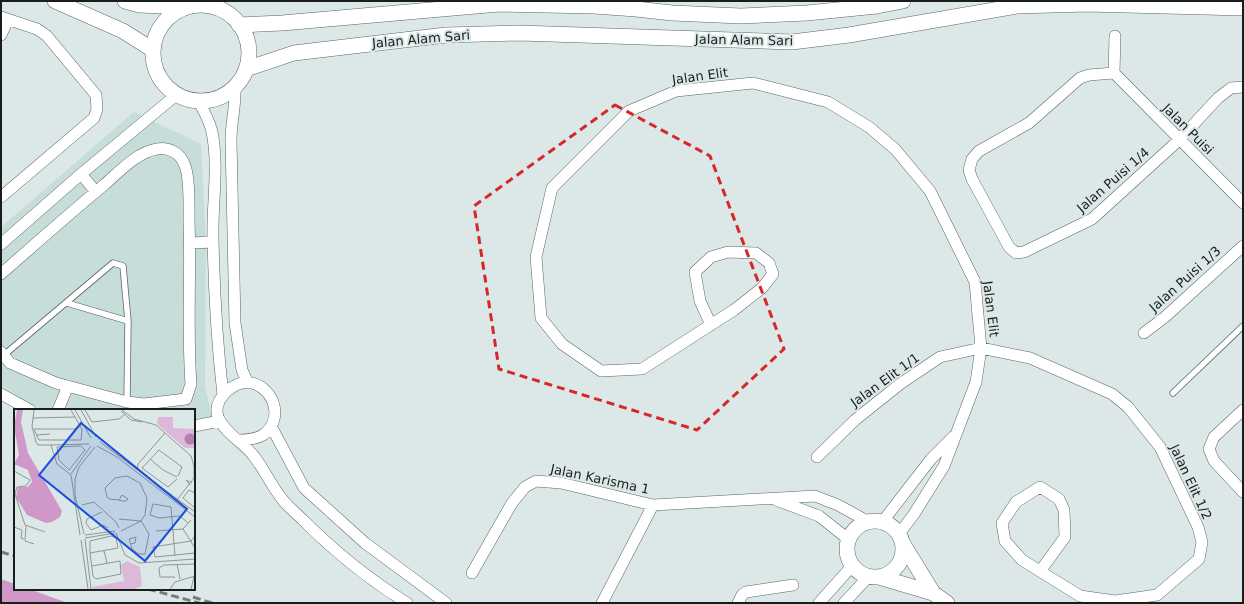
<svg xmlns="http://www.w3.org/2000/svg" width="1244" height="604" font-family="'DejaVu Sans',sans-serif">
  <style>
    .built { fill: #c7ddda }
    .forest { fill: #cf98c9 }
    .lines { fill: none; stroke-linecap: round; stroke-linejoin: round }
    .lane-casing { stroke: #5a6564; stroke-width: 7 }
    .street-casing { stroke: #5a6564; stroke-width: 12 }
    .secondary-casing { stroke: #5a6564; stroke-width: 16 }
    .lane { stroke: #fff; stroke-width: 5.5 }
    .street { stroke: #fff; stroke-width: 11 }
    .secondary { stroke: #fff; stroke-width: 15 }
    .rail { stroke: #767e7d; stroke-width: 3; stroke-dasharray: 8 4; stroke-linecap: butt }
    .marked { fill: none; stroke: #d62828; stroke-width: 3; stroke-dasharray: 8 5; stroke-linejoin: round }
    .labels { text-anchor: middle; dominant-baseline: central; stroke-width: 4; stroke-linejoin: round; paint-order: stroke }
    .street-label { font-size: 13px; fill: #191d1d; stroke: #dce8e7 }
    .inset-road { fill: none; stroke: #8e9796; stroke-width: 1 }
    .view { fill: #1d4ed8; fill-opacity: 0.15; stroke: #1d4ed8; stroke-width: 2 }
    .inset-edge { fill: none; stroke: #191d1d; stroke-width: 2 }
  </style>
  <rect width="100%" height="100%" fill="#dce8e7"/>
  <!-- built -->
  <path class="built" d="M134,112L201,144L206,242L205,386L212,417L194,419V410H41L1,386V227Z"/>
  <!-- forest -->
  <path class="forest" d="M1,579L15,584V589H29L68,603H1Z"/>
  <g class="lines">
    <!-- lane casing -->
    <g class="lane-casing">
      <path id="lane" d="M67,303L128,321
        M4,355L113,263L123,266L128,321L127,402
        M1173,393L1243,326"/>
    </g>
    <!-- street casing -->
    <g class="street-casing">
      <path id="street" d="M1,17L37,29L47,36L96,95L97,109L94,118L1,197
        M1,35L8,20
        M1114,73L1089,75L1080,78L1029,123L979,151L972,159L969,170L972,179L1009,247L1016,253L1024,252L1092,219L1179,140L1218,98L1231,88L1243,87
        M1114,73L1243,203
        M1114,73L1115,36
        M235,86C236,106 231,121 231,141L235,323L242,370L248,383
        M199,101C203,111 210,121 212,132C219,167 212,203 213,238C214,290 217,343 223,395
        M81,174L96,192
        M190,243L213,242
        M1,244L81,174L175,96
        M1,274C35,244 69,214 104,185C119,172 137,152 157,149C169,147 181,153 185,166C190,178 189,206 189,220C191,275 187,330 191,384L186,399L144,404L127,402L56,383L10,363L1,352
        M711,325L700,301L695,272L711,257L728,252L756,253L769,263L773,274L762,288L734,310L642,369L601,371L562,344L541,318L536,257L552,188L629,111L676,91L753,83L828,102L869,127L895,149L930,191L975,282L981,348L976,382L944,466L914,514L899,534
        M1144,333L1165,317L1243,246
        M1,394L30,410
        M58,410L68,386
        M1243,410L1214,437L1209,449L1214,461L1243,492
        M194,426L220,421
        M271,426L304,488L365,543L446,603
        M239,440C248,440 256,439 263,435C284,420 275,389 252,383C243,381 234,385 227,391C198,419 239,437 253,455C264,469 271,485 282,499C287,506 296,513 303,520C334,551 370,580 407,603
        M817,457L855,420L900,384L940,357L981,348L1030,358L1112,394L1128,407L1160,447L1198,527L1202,542L1199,559L1157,595L1115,601L1080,596L1022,560L1005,541L1002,523L1016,502L1040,487L1059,499L1064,510L1065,537L1041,570
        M776,500L819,516L848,539
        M883,521L931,459L954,436
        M472,573L512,503L525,487L536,481L561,483L653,505L815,496L838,505L867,521
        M602,603L653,505
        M738,603L742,595L746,592L793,585
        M819,603L852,566
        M844,603L869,576"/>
    </g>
    <!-- secondary casing -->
    <g class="secondary-casing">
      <path id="secondary" d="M55,1L123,31L153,50
        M125,1L139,5L186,7
        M153 53a48 48 0 1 1 96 0a48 48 0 1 1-96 0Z
        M239,25L282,23L499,4L594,6L636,9L672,13L741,16L807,13L877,6L903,1
        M246,69L294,53L446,35L519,33L792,42L849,35L1017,6L1087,4L1243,8
        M847 549a28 28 0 1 1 56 0a28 28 0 1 1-56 0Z
        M903,544L933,593
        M879,577L933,593L947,603"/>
    </g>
    <!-- lane -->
    <use href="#lane" class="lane"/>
    <!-- street -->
    <use href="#street" class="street"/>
    <!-- secondary -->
    <use href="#secondary" class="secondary"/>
    <!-- rail -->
    <path class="rail" d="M1,552L15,556
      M148,589L199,603
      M193,597L212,603"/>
  </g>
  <!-- marked area -->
  <path class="marked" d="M615,105L710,156L784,349L697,430L499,369L474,206Z"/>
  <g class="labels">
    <!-- street labels -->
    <g class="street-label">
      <text transform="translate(421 39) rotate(-5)">Jalan Alam Sari</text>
      <text transform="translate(744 40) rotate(1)">Jalan Alam Sari</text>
      <text transform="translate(700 76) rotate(-8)">Jalan Elit</text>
      <text transform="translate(1188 129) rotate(45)">Jalan Puisi</text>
      <text transform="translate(1113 180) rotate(-41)">Jalan Puisi 1/4</text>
      <text transform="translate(1185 279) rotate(-42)">Jalan Puisi 1/3</text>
      <text transform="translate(991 309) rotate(83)">Jalan Elit</text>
      <text transform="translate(885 380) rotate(-36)">Jalan Elit 1/1</text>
      <text transform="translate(600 479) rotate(12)">Jalan Karisma 1</text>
      <text transform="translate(1191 482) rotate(65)">Jalan Elit 1/2</text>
    </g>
  </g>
  <!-- overview -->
  <g transform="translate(14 409)">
    <rect width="181" height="181" fill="#dce8e7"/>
    <path d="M144,8H159V19L181,20V39H171L143,15ZM113,152L126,158L128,177L121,180H79L78,178L110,172L107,156Z" fill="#ddb9d9"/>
    <path d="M3,1H9L7,13L14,44L48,102L46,108L38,113L32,114L13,106L2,88L4,78H14L18,73L14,61L0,55L5,46L0,17Z" fill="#cf98c9"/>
    <path d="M170.5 30a5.5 5.5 0 1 1 11 0a5.5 5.5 0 1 1-11 0Z" fill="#b47eae"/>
    <path class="inset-road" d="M20,1L18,17L22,33L24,36H37M61,1L77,29M67,1L82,28M71,1L78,13L105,10L111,5M108,1L120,10L142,16L177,47L180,57V69L162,92M107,2L117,11L128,13M19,9L61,8M20,20L25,31H67L68,20L57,1M20,20H61L66,17M22,26L36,25M86,33L181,103M67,37L71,41L55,61L45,51L43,38ZM83,37L103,48L181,108M136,50L149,61L163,68M123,61L124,55L151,24M0,62L16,71L12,77L3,78L1,85L11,116L31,123M57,65L77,37M57,66L43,55L37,36L75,35M57,66L66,126M61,70V86L70,125M61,70L65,58L81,38M163,70L154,78L128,59L145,41L168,58L164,67M176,76L172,71L178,74M181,84L175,81L169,89L181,99M105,91L108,86L114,90L112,92H108L105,91L96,90L93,88L91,79L101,69L113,67L126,74L133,89L131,106L127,112L107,122M68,96L80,93L102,113L105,119M157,98L139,95L136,106L145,109L166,107L174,114M157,98L161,147M88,103L73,110L72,114L77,121L89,116L94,119M105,110L127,112L135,125L131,145H125L118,140L116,133L115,130L122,128L121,134L116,135M12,117L11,132L20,135M0,118L8,121L7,129L10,130M169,120L181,139M142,122L169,120L177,111M102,124L111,146L125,154L181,150M71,126L101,122M181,127L177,132L139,138L141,148L181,144M71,129L101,124M71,130L77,180M67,131L74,180M90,142L93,154M76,144L104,139L102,129L97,127L76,132V144L79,167L82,170L107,165L106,152M163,155L166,170M78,157L106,152M161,168H146L145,159L150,156L181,155M156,180L161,173L181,167M177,180L180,168"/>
    <path class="view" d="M67,14L173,100L131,152L25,66Z"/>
    <rect width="181" height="181" class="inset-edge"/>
  </g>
  <!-- border -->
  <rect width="1244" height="604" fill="none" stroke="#191d1d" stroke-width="4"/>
</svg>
